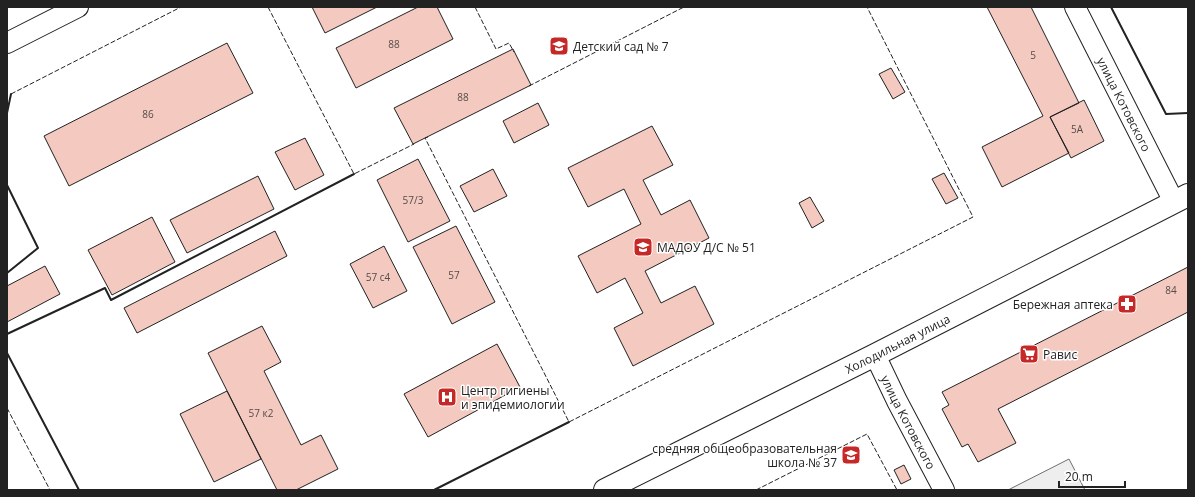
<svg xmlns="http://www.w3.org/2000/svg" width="1195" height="497" font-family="'Open Sans',sans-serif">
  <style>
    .green { fill: #eee; stroke: #6f6f6f }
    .building { fill: #f3c9c0; stroke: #222 }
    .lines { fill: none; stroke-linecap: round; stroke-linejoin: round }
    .minor-casing { stroke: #222; stroke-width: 22 }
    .tertiary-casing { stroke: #222; stroke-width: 24 }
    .minor { stroke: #fff; stroke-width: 20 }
    .tertiary { stroke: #fff; stroke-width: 22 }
    .fence { stroke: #222; stroke-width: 1; stroke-dasharray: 5 2; stroke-linecap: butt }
    .wall { stroke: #222; stroke-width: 2 }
    .labels { text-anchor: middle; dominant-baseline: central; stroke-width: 3; stroke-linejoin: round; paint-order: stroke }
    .number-label { font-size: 10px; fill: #564c4a }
    .poi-label { font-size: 12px; fill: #222; stroke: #fff; text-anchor: start }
    .street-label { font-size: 12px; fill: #222; stroke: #fff }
  </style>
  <rect width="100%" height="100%" fill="#fff"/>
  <!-- green -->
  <path class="green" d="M1069,459L1085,490H1008Z"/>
  <!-- building -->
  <path class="building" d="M312,7H377L325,33Z
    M418,7H437L453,39L356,88L336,48Z
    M987,7H1031L1079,103L1050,117L1069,153L1002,187L982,147L1043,116Z
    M227,43L253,93L69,186L44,136Z
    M513,49L531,85L413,144L394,108Z
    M891,68L905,92L893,99L879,74Z
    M1084,100L1104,141L1071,158L1050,117Z
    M538,103L549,125L514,143L503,121Z
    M652,126L673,165L643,180L661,215L690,200L709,238L645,271L661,303L695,286L714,324L633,366L614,328L643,313L625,278L597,293L578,256L641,224L624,189L588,207L568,168Z
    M305,138L324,175L295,190L275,152Z
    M418,159L450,221L408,242L377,180Z
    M493,169L507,196L474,212L460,186Z
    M944,173L958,198L946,204L932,179Z
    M258,176L274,209L187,253L170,220Z
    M810,197L824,221L812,228L799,203Z
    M152,217L175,262L112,295L88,250Z
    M456,226L495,302L452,324L413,247Z
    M275,231L287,256L137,333L124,308Z
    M384,246L407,291L373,308L350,264Z
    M45,266L60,294L7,322V286Z
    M1188,267V312L998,409L1016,443L978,462L968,444L962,447L942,409L949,405L942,392Z
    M262,326L281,362L264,371L301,445L321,435L338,469L296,490H277L208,353Z
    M497,344L520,387L428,437L404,394Z
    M227,391L261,459L214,482L180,414Z
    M904,465L911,479L901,484L894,470Z"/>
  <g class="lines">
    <!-- minor casing -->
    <g class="minor-casing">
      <g id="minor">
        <path id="s1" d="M1075,7L1174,202"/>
        <path d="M7,43L78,7"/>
        <path id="s2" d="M875,355L897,401L944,490"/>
      </g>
    </g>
    <!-- tertiary casing -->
    <g class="tertiary-casing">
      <g id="tertiary">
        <path id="s3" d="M605,490L875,355L1188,195"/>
      </g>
    </g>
    <!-- minor -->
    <use href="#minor" class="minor"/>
    <!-- tertiary -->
    <use href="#tertiary" class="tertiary"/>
    <!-- fence -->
    <path class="fence" d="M268,7L354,174L414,144
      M475,7L496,49L509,43L514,52
      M529,86L684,7
      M11,94L181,7
      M428,137L425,138L569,422L973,217L867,7
      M7,408L50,490
      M756,490L867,434L897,490"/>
    <!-- wall -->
    <path class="wall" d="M1111,7L1166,114L1188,113
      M7,113L11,94
      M7,185L38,248L7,273
      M7,334L105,288L111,300L354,174
      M7,353L79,490
      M434,490L569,422"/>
  </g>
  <!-- icons -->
  <defs>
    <g id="school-square" transform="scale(1)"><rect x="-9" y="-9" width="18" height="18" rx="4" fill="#c62828" stroke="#fff"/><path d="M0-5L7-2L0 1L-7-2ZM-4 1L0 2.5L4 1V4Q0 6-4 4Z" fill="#fff"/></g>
    <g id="pharmacy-square" transform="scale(1)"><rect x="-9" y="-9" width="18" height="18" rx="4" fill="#c62828" stroke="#fff"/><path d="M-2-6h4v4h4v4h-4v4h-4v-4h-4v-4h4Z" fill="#fff"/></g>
    <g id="supermarket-square" transform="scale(1)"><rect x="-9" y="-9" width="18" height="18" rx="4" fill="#c62828" stroke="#fff"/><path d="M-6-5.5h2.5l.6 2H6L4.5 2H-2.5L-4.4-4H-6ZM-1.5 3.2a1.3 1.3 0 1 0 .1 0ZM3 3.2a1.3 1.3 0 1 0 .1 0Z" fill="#fff"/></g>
    <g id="hospital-square" transform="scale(1)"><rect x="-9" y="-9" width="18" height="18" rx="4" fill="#c62828" stroke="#fff"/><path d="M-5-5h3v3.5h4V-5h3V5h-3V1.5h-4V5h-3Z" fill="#fff"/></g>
  </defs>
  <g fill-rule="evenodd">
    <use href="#school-square" x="559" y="46"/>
    <use href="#school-square" x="643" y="247"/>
    <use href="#pharmacy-square" x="1127" y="304"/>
    <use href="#supermarket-square" x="1029" y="354"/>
    <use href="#hospital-square" x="447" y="397"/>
    <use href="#school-square" x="851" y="455"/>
  </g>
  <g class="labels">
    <!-- number labels -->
    <g class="number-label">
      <text x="394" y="44">88</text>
      <text x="1033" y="55">5</text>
      <text x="463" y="97">88</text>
      <text x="148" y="114">86</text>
      <text x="1077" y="129">5А</text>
      <text x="413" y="200">57/3</text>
      <text x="454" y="275">57</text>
      <text x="378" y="277">57 с4</text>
      <text x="1171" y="290">84</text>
      <text x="261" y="413">57 к2</text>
    </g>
    <!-- poi labels -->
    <g class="poi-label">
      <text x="573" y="46">Детский сад № 7</text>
      <text x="657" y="247">МАДОУ Д/С № 51</text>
      <text x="1113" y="304" text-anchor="end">Бережная аптека</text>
      <text x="1043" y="354">Равис</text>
      <text x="461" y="390">Центр гигиены<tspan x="461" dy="14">и эпидемиологии</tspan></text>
      <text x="837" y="448" text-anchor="end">средняя общеобразовательная<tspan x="837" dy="14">школа № 37</tspan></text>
    </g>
    <!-- street labels -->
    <g class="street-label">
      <text stroke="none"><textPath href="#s1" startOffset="109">улица Котовского</textPath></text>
      <text stroke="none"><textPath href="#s3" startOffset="327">Холодильная улица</textPath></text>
      <text stroke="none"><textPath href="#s2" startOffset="75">улица Котовского</textPath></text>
    </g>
  </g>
  <!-- border -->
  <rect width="1195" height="497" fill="none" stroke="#222222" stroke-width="16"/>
  <!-- scale -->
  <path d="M1059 481v6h66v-6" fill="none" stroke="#222222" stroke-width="2"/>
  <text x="1065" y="481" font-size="12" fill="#222222" stroke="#ffffff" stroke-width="3" paint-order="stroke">20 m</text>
</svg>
